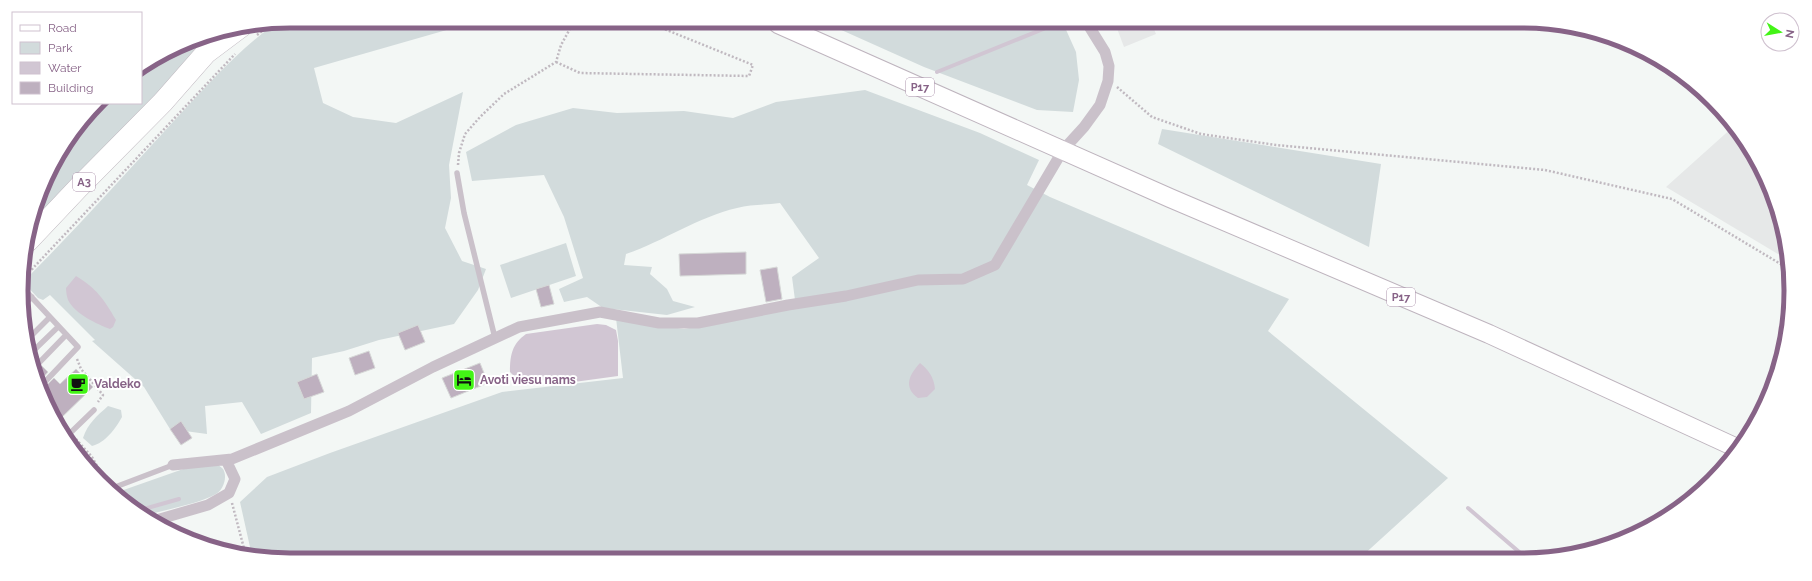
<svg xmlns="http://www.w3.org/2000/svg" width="1812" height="581" font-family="Raleway,sans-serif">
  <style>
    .built { fill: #e6e8e8 }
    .green { fill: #d2dbdc }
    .water { fill: #d1c6d3 }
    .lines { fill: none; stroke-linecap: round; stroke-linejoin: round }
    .stream { stroke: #d1c6d3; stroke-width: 4 }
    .building { fill: #beb0bf; stroke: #d6d8d7 }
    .primary-casing { stroke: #beb4be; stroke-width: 20 }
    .highway-casing { stroke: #bcb4bc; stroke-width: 22 }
    .path { stroke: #c0b9c0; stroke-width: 2.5; stroke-dasharray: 2 2; stroke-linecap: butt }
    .lane { stroke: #cac1ca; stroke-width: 5.5 }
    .street { stroke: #cac1ca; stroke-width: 11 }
    .primary { stroke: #fff; stroke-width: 18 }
    .highway { stroke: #fff; stroke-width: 21 }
    .labels { text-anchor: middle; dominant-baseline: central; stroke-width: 4; stroke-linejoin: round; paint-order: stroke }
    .shield { fill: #fff; stroke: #ab92ab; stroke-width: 1 }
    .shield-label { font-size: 11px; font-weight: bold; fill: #876387 }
    .poi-label { font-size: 12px; font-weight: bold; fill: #876387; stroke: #fff; text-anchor: start }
    .rim { fill: none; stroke: #876387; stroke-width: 5 }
  </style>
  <rect width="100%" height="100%" fill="#f3f7f5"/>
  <!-- built -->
  <path class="built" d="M1151,22L1156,34L1124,47L1115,23Z
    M1734,126L1746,141L1771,188L1786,238L1788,260L1666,187Z"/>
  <!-- green -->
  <path class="green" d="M1063,23L1076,52L1079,80L1073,112L1037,110L924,67L828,24Z
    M464,25L314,68L323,103L353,117L396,123L463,92L449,165L451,198L445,228L462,261L486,269L478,290L454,324L379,340L344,351L312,358L311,413L261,434L242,402L205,406L207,434L170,429L144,387L92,341L95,340L50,295L43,300L38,298L25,284L27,278C77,228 124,175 172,123C204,89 234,54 272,26Z
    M199,38L194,51L165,85L33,223L49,171L77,126L99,103H141V70L188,41Z
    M865,90L980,133L1039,160L1027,185L1050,197L1289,299L1268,331L1448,478L1360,558L290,560L252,556L240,502L267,477L330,453L502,392L623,378L616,318L684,329L790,309L795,300L792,277L819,258L780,203C766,205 751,204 737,208C698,217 664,241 626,254L624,265L652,267L650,274L667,289L673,301L695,307L667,315L603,308L587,297L564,302L559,289L583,278L564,217L544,175L472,181L466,152L516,125L573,108L617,113L684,111L733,118L776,102Z
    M1162,129L1381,164L1369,247L1158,144Z
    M566,243L576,276L511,298L500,265Z
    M108,406L121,410L122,417C116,428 105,443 92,446L83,438C88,423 97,416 108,406Z
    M73,440L85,451V455L81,458L68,442Z
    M216,463C218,465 221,467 223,469C228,477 223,490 216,494C198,504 164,510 144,516L115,493L189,467Z"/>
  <!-- water -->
  <path class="water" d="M76,276C96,288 104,299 116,320L113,327L110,329C97,324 75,314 68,300C67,297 66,292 66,288Z
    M597,324L606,325L616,330L618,341V376L574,382L560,378L530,382L516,378L510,372C510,355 512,344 526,334Z
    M920,363C929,370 934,378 935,389L927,397L918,398C903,387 909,375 920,363Z"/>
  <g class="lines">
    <!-- stream -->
    <path class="stream" d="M937,72L1058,23
      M1468,508L1526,558
      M137,511L179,499"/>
  </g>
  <!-- building -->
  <path class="building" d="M746,252V274L680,276L679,254Z
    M777,267L782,299L766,302L760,270Z
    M549,285L554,304L541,307L536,289Z
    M418,325L425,342L405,350L398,333Z
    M369,351L375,368L355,375L349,358Z
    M480,363L488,383L451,398L442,378Z
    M42,366L48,372L40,381L36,372Z
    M76,369L93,387L58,421L43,389L54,378L60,384Z
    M317,374L324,392L304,399L297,382Z
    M181,421L192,438L181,445L170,429Z"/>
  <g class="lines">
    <!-- primary casing -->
    <g class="primary-casing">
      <path id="primary" d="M778,24L1170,198L1489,334L1737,448"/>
    </g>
    <!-- highway casing -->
    <g class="highway-casing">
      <path id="highway" d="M28,241L79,187L163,102L206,53L242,26"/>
    </g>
    <!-- path -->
    <path class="path" d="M257,35L269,26
      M556,62L580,73L749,76L753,65L652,24
      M1117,87L1152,117L1201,134L1276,145L1545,170L1672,199L1789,269
      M458,165L459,153L465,134L480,117L504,94L556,62L561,45L572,25
      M24,279L34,267L235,54
      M77,359L81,369L103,395L98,402
      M76,439L92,457L106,482
      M232,503L246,556"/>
    <!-- lane -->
    <path class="lane" d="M457,173L464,213L495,338
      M22,287L78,347L42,385
      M22,306L32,297
      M27,340L49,318
      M29,355L58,327
      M34,368L66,335
      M65,438L94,410
      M110,489L173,465"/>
    <!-- street -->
    <path class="street" d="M173,465L232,459L349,411L433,367L519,327L600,312L659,323H698L788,305L846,296L918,280L963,279L995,265L1063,150L1084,127L1100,105L1108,81L1109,66L1105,52L1087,23
      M153,521L208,505L229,493L235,479L226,460"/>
    <!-- primary -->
    <use href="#primary" class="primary"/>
    <!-- highway -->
    <use href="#highway" class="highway"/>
  </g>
  <!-- icons -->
  <defs>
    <g id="hotel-square" transform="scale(1.15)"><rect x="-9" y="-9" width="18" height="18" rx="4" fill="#43f416" stroke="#fff"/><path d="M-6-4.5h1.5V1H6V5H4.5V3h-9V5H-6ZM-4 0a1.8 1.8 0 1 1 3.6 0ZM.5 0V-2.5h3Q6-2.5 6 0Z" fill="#111"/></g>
    <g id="cafe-square" transform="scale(1.15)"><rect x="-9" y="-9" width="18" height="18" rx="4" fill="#43f416" stroke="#fff"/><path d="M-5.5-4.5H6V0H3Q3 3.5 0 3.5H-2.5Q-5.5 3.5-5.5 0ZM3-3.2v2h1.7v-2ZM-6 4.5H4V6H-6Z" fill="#111"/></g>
  </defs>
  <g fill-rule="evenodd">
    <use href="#hotel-square" x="464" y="380"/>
    <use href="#cafe-square" x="78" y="384"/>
  </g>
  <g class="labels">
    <!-- shield labels -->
    <g class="shield">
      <rect x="906" y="78" width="28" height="18" rx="3"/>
      <rect x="73" y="173" width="22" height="18" rx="3"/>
      <rect x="1387" y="288" width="28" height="18" rx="3"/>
    </g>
    <g class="shield-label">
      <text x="920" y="87">P17</text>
      <text x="84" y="182">A3</text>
      <text x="1401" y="297">P17</text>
    </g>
    <!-- poi labels -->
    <g class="poi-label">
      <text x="480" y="380">Avoti viesu nams</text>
      <text x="94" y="384">Valdeko</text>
    </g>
  </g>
  <!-- crop -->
  <path d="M0 0H1812V581H0ZM290 28H1522A262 262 0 0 1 1784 290V291A262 262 0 0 1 1522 553H290A262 262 0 0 1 28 291V290A262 262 0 0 1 290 28Z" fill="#fff" fill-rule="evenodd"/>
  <path class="rim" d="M290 28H1522A262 262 0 0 1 1784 290V291A262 262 0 0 1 1522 553H290A262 262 0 0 1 28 291V290A262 262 0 0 1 290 28Z"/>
  <!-- legend -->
  <rect x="12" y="12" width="130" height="92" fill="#ffffff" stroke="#cfc1cf"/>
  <rect x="20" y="25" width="20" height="6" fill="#ffffff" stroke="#cfc1cf"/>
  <text x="48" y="32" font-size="12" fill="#876387">Road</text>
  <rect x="20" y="42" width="20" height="12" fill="#d2dbdc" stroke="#cfc1cf"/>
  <text x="48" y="52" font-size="12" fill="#876387">Park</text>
  <rect x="20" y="62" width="20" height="12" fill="#d1c6d3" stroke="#cfc1cf"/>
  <text x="48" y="72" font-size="12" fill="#876387">Water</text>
  <rect x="20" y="82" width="20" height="12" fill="#beb0bf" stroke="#cfc1cf"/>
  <text x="48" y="92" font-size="12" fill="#876387">Building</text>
  <!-- north arrow -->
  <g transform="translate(1780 32) rotate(101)"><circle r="19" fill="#ffffff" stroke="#cfc1cf"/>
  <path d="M0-3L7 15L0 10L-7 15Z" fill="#43f416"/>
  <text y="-6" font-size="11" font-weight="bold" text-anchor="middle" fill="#876387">N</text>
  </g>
</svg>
